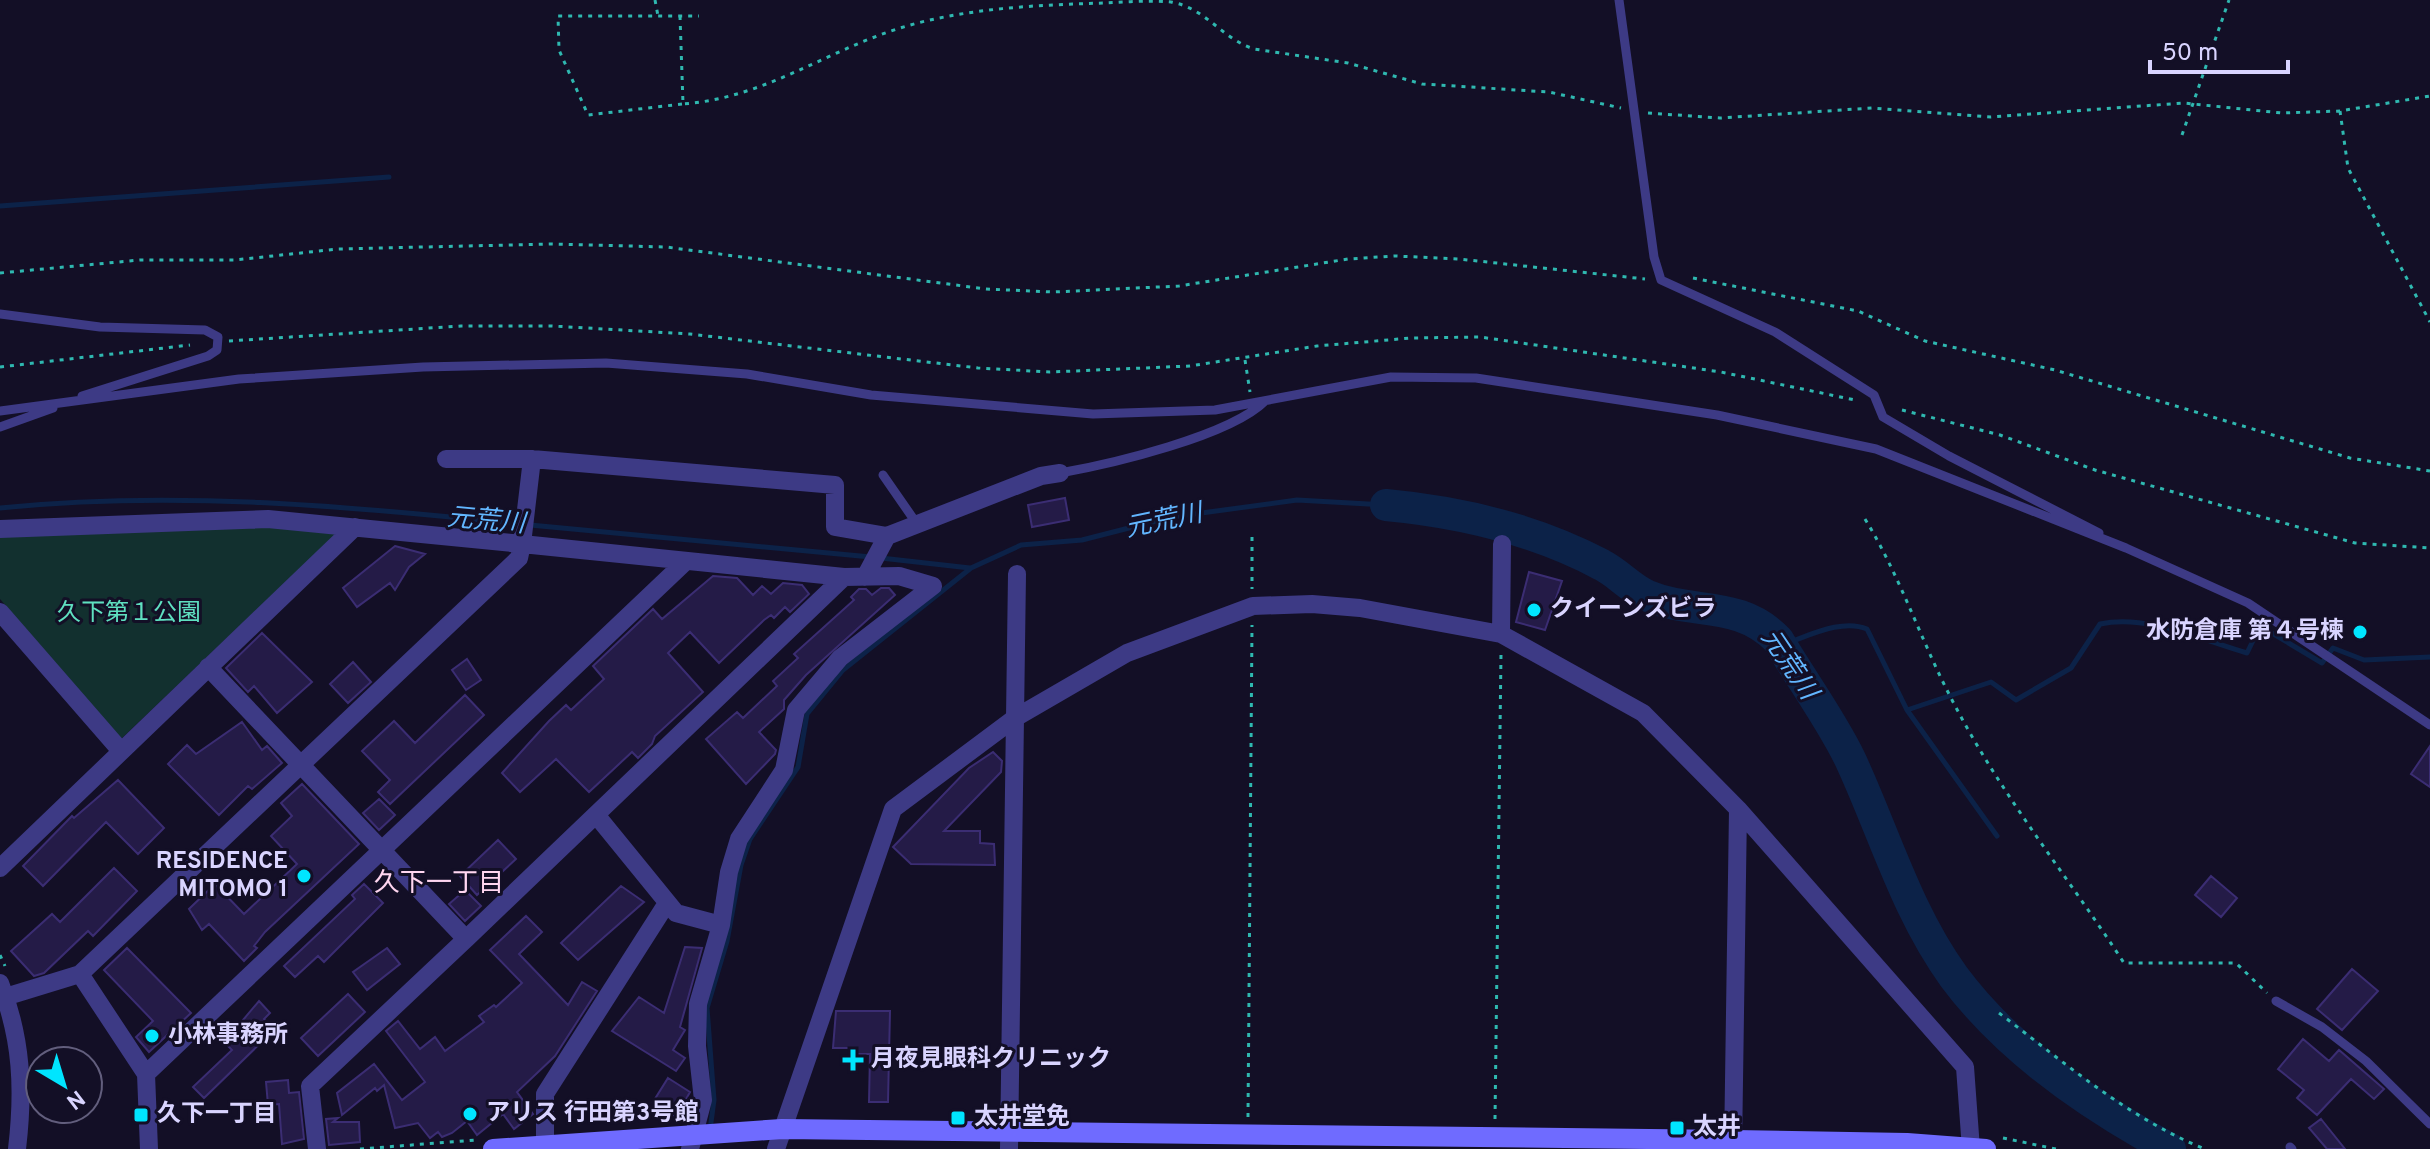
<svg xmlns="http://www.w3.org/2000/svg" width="2430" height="1149" font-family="Overpass,'Noto Sans JP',sans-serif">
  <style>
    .green { fill: #12302f }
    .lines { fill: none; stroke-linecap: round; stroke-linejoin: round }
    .stream { stroke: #0c2248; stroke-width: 5 }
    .river { stroke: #0c2248; stroke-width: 32 }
    .building { fill: #241b47; stroke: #3b2d73; stroke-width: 2 }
    .path { stroke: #2fb8b0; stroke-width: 3; stroke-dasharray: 4 6; stroke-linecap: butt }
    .lane { stroke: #3d3a85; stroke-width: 9 }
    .street { stroke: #3d3a85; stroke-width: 18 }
    .secondary { stroke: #6f6bff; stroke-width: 20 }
    .poi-dot { fill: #00e5ff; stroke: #130f26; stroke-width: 3 }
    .labels { text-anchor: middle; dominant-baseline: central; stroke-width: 6; stroke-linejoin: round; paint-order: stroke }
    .poi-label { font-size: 24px; font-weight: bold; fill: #d9d4ff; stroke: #130f26; text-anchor: start }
    .park-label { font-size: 24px; fill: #5fe0c0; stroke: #130f26 }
    .water-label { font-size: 26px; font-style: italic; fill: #62b6ff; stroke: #130f26 }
    .neighbourhood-label { font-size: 26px; fill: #ffd6f0; stroke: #130f26 }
  </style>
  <rect width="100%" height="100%" fill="#130f26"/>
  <!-- green -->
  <path class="green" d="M257,525L338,532L121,739L0,599V535Z"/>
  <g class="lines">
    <!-- stream -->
    <path class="stream" d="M0,206L389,177
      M0,508C173,490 348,506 520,524
      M530,525L871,557
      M881,558L970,568
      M1781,645C1807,637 1841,618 1867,629L1907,710L1991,682L2016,700L2071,668L2100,624C2148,614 2201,640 2247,653L2260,626L2322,663L2333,648L2364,660L2430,657
      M1907,710L1997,836
      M710,1130L714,1100L707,1008L727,941L741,865L750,839L798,767L807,714L843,670L971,568L1021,545L1082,540L1172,517L1297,500L1386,505"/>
    <!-- river -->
    <path class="river" d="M1386,505C1462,512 1534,529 1602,565C1618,573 1631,589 1648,596C1693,615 1740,600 1778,640C1801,679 1830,718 1850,759C1884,832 1906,911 1954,977C2009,1051 2090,1106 2170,1149"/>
  </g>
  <!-- building -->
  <path class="building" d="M1065,498L1069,520L1032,527L1028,505Z
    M395,546L425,554L409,567L395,590L390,583L357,607L343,588Z
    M1529,572L1562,581L1545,630L1516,622Z
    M713,576L737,578L753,595L762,586L771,594L783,583L802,585L809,594L790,612L785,607L774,618L771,615L764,620L719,663L690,632L668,653L703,692L655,736L652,744L638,758L632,752L589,792L556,759L520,792L502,773L549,721L566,705L571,710L604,679L593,666L653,609L662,619Z
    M881,588H889L895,595L806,675L784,700V709L759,732L776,750L775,754L746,784L706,739L737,712L743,718L777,686L773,681L798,658L794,654L854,600L851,597L859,589H866L872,595Z
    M262,633L312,682L277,713L254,686L248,692L226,668Z
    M467,659L481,680L466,690L452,670Z
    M353,662L371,682L348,703L330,684Z
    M465,695L484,715L390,804L378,792L390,780L362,751L394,721L415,743Z
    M242,722L262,750L267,746L282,763L252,789L248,786L219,815L168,764L187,745L196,754Z
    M2430,746V787L2411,774Z
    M993,752L1002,761L1001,772L944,831H980V843L994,844L995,865L911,864L893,847L969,768Z
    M118,780L164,828L138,854L106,822L43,886L23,866L72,816L74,818Z
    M302,784L359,844L265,932L254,946L257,948L244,961L209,924L202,930L189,909L215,884L244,914L297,864L271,836L292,816L281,803Z
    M379,799L395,815L379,830L363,813Z
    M498,840L516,859L477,895L460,876Z
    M114,868L137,891L93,936L88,931L44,973L34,976L11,951L52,914L60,922Z
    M2211,876L2237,898L2221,917L2195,895Z
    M364,884L383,903L324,962L318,956L295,977L284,966L355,899L352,895Z
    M621,886L644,902L578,960L561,943Z
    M465,890L481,906L465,921L449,904Z
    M526,916L542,932L519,954L568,1005L582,982L597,991L555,1056L517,1092L533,1114L514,1129L503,1114L477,1135L467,1121L452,1133L442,1137L438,1132L430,1138L418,1123L395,1128L384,1085L377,1091L375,1088L342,1115L337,1093L374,1064L402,1100L425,1082L386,1031L398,1021L420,1049L435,1037L445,1051L484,1022L479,1016L494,1005L496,1007L522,983L490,950Z
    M685,947L702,948L680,1027L685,1030L673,1050L685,1058L676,1071L612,1031L639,997L664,1013Z
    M127,948L191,1013L149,1052L136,1037L153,1021L104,970Z
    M387,948L400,964L367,990L353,972Z
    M2352,969L2378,991L2342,1030L2317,1009Z
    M348,994L365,1012L318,1056L301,1038Z
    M259,1001L270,1013L264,1019L274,1030L204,1098L193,1087L232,1050L226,1044L247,1024L243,1020Z
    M836,1011H890L888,1102H869L870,1054H857V1048H833Z
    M2303,1039L2329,1061L2339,1050L2384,1089L2374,1099L2351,1079L2317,1115L2297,1098L2304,1090L2278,1069Z
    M668,1078L690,1092L676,1117L653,1102Z
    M288,1080L289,1093L299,1092L304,1139L282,1144L279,1104L268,1105L266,1082Z
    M338,1118L333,1122H359L360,1142L329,1145L326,1119Z
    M2321,1119L2345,1149H2327L2309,1128Z"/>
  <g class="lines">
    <!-- path -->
    <path class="path" d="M655,0L658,16
      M680,16L683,104C764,98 824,52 900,28C965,8 1037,5 1104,3C1126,2 1150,0 1171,2C1206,8 1222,39 1254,49L1348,63L1422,84L1549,92L1621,108
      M682,104L588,115L559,50L558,16H699
      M2340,111L2348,168L2430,322
      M1648,113L1720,118L1872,108L1991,117L2183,103L2282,113L2340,111L2430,96
      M2182,135L2229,0
      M0,273L140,260H235L338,249L552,244L666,247L986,289L1053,292L1179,286L1348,259L1395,256L1459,259L1645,279
      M1693,278L1858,311L1925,341L2055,370L2350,458L2430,471
      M229,341L461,326H552L690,334L978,368L1050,372L1190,366L1317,346L1411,338L1480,337L1721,372L1855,400
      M1245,360L1250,392
      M0,367L190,345
      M1902,410L2000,435L2095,470L2355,543L2430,548
      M1865,519C1900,576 1920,638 1950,696C1998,791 2066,874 2124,963H2236L2267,993
      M1252,537V589
      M0,955L5,966
      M1999,1013C2065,1063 2128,1118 2205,1149
      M1248,1117L1252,625
      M1495,1119L1501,654
      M2003,1138L2056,1149
      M360,1149L476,1140"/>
    <!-- lane -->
    <path class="lane" d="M1619,0L1654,257L1661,280L1775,332L1874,395L1883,417L1949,456L2099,533
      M0,314L100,327L205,330L218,337L217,350L208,356L82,396
      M0,411L239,379L423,367L606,363L747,374L871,395L1093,414L1215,410L1391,377L1476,378L1717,415L1876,449L2126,548L2248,603L2430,725
      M0,427L53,408
      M1060,473C1111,464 1230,436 1265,401
      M883,475L917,524
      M2276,1001L2322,1027L2366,1061L2430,1124
      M2290,1147L2292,1149"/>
    <!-- street -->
    <path class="street" d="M446,459H532L835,485V527L887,536
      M0,529L268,519L522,544L532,459
      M865,577L887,536L1041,476L1060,473
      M0,612L121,751
      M1501,634L1502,544
      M208,667L466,939L310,1086L317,1149
      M597,816L676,913L721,925
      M0,868L355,527
      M80,974L146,1074L149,1149
      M0,983C22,1039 24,1090 17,1149
      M5,997L80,974L519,558L522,544L844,577L466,939
      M146,1074L684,563
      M545,1145V1094L667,903
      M690,1149L703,1100L697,1046L698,1004L721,925L729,872L739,839L784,770L796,710L840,658L933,586L899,576L844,577
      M776,1149L893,809L1015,718L1127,653L1253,606L1312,604L1360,608L1501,634L1643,713L1738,809L1965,1067L1971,1149
      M1009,1149L1017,574
      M1733,1149L1738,809"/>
    <!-- secondary -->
    <path class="secondary" d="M493,1149L782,1129L1733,1140L1907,1143L1986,1149"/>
  </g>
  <!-- markers -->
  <g class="poi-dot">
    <circle cx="1534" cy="610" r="8"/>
    <circle cx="2360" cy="632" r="8"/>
    <circle cx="304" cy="876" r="8"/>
    <circle cx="152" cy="1036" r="8"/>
    <path d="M849 1048h8v8h8v8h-8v8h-8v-8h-8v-8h8z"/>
    <circle cx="470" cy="1114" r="8"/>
    <rect x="133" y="1107" width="16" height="16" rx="4"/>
    <rect x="950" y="1110" width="16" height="16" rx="4"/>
    <rect x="1669" y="1120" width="16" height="16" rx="4"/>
  </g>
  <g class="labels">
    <!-- poi labels -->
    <g class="poi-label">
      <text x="1550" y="610">クイーンズビラ</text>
      <text x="2344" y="632" text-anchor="end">水防倉庫 第４号楝</text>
      <text x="288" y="862" text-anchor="end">RESIDENCE<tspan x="288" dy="28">MITOMO 1</tspan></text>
      <text x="168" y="1036">小林事務所</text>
      <text x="871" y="1060">月夜見眼科クリニック</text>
      <text x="486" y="1114">アリス 行田第3号館</text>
      <text x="157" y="1115">久下一丁目</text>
      <text x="974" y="1118">太井堂免</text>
      <text x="1693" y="1128">太井</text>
    </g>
    <!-- park labels -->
    <g class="park-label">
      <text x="129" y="614">久下第１公園</text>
    </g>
    <!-- water labels -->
    <g class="water-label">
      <text transform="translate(486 522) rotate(5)">元荒川</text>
      <text transform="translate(1164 522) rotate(-12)">元荒川</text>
      <text transform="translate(1788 665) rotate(56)">元荒川</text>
    </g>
    <!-- neighbourhood labels -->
    <g class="neighbourhood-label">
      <text x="439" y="884">久下一丁目</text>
    </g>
  </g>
  <!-- north arrow -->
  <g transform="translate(64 1085) rotate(142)"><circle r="38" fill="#130f26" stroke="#625e7d" stroke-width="2"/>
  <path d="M0-6L14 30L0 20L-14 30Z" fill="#00e5ff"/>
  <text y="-12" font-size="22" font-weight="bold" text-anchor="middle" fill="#d9d4ff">N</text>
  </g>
  <!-- scale -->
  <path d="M2150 60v12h138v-12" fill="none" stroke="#d9d4ff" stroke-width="4"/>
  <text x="2162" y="60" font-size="24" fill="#d9d4ff" stroke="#130f26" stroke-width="6" paint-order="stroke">50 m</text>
</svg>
